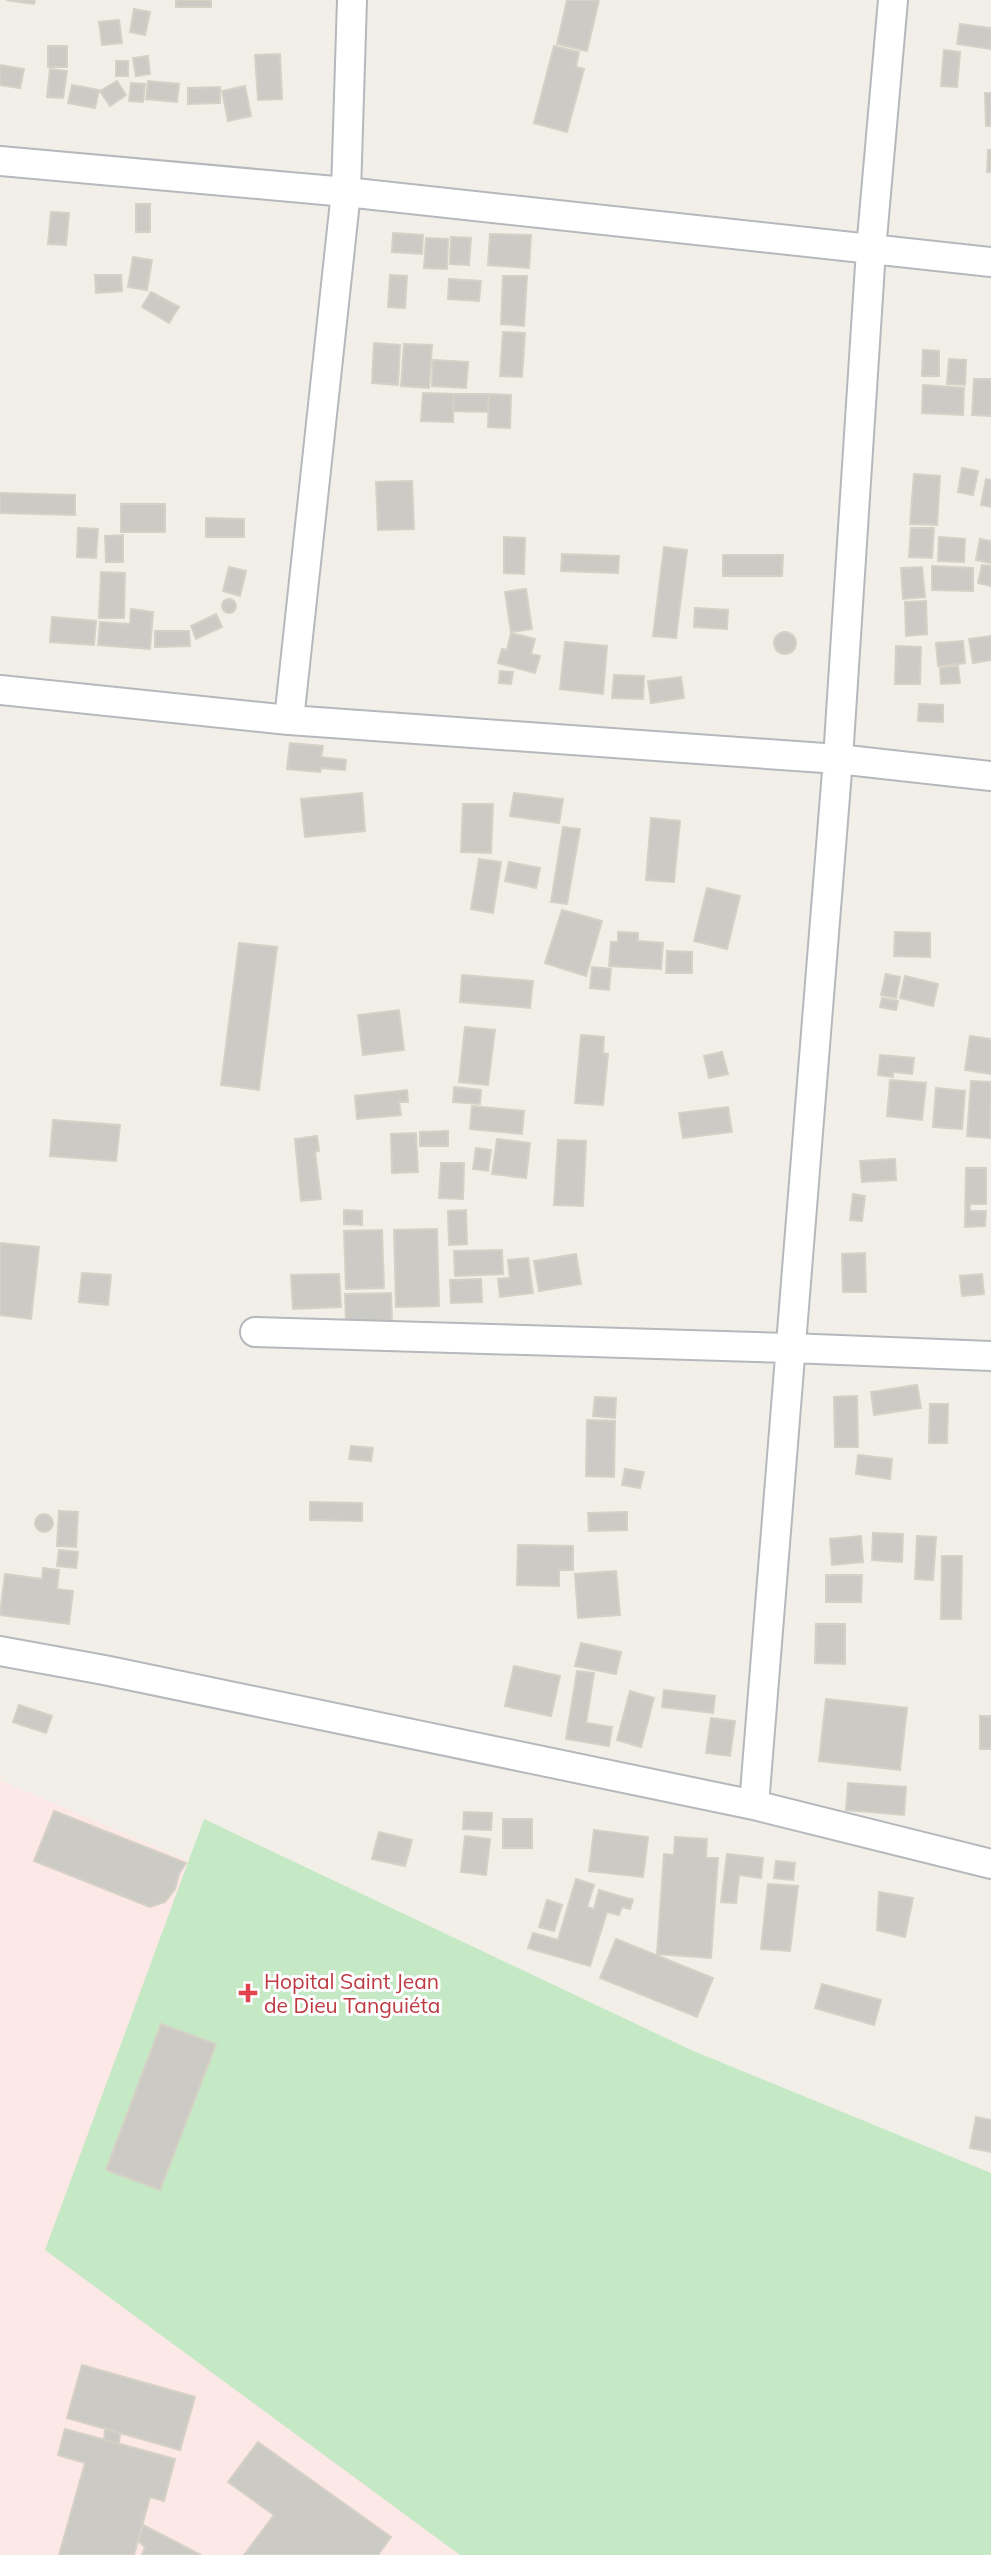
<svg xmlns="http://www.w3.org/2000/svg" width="991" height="2555" font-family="Mulish,sans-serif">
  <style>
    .medical { fill: #fce8e6 }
    .green { fill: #c5e8c5 }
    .building { fill: #cccac5; stroke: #d6d1c6; stroke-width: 2 }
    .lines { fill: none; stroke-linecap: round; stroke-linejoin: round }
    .street-casing { stroke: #b5b8bc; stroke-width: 32 }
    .street { stroke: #fff; stroke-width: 28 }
    .health-dot { fill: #e0444e; stroke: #fff; stroke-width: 2.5 }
    .labels { text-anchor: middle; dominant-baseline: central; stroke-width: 6; stroke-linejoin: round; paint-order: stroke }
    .health-label { font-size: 21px; fill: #be3a42; stroke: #fff; text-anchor: start }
  </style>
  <rect width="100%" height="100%" fill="#f1efe8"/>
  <!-- medical -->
  <path class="medical" d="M0,1780L991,2206V2555H0Z"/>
  <!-- green -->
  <path class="green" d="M204,1819L691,2050L991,2173V2555H460L45,2250Z"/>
  <!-- building -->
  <path class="building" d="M6,0H35L34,4Z
    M176,0H211V7H176Z
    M567,0H599L587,51L557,44Z
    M134,9L150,12L145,35L130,32Z
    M119,20L122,43L102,45L99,22Z
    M960,24L991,28V49L957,44Z
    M48,46H67V67H48Z
    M554,46L579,52L576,67L584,69L567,132L534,123Z
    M944,50L960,52L957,87L941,86Z
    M280,54L282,99L258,100L255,55Z
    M148,56L150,74L136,76L133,58Z
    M116,61H128V76H116Z
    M0,65L24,69L20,88L0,85Z
    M50,69L67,71L63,98L47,97Z
    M117,81L126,95L110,106L100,91Z
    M148,81L179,84L177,102L146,99Z
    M131,83L145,84L143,102L129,101Z
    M72,85L99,90L95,108L68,103Z
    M245,86L251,116L228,121L222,91Z
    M220,87V103L188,104V88Z
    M985,93H991V126H986Z
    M988,150H991V172H987Z
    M136,204H150V232H136Z
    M51,212L69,213L66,245L48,244Z
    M393,233L423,235L422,254L392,252Z
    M490,234L531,235L529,268L488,265Z
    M451,237L471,238L469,265L450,264Z
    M426,238L448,239L447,269L424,268Z
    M133,257L152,260L147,290L128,287Z
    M95,275H121L122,291L96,293Z
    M390,275L407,276L405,308L388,307Z
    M503,276H527L524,326L501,324Z
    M449,279L481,281L479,301L448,299Z
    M151,292L179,307L169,323L142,307Z
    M503,332L525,333L522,377L500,376Z
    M374,343L400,345L398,385L372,383Z
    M404,344L432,345L429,388L401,386Z
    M923,350L939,351V376H922Z
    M949,359L966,360L965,385L947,384Z
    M433,360L468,362L466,388L432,386Z
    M974,379H991V416L972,415Z
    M923,385L964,388L963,415L922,413Z
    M423,393L454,394L453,422L421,421Z
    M454,394H489L488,412L453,411Z
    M489,394L511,395L510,428L488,427Z
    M962,468L978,471L973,495L958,492Z
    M914,474L940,476L937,525L910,524Z
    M986,479L991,480V507L981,505Z
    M412,481L414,529L378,530L376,482Z
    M0,493L75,495V515L0,513Z
    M121,504H165V532H121Z
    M206,518L244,519V537H206Z
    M78,528L98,529L96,558L77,557Z
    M911,528H934L932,558L909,557Z
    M123,535V562H106L105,536Z
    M504,537L525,538L524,574L504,573Z
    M939,537L965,539L964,562L938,561Z
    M980,539L991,541V563L976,560Z
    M664,547L687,550L676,638L653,636Z
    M562,554L619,556L618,573L561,571Z
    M723,555H783L782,576H723Z
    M982,565L991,566V586L978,583Z
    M932,566L973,568V591L932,590Z
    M229,567L246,571L240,596L223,591Z
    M922,567L925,597L903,599L901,568Z
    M101,572L125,573L124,618H99Z
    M526,589L532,629L511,632L505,592Z
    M222 606a7 7 0 1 1 14 0a7 7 0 1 1-14 0Z
    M926,601L927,634L906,636L905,602Z
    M695,608L728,610L727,629L694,627Z
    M131,609L153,612L150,649L98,645L100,622L130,624Z
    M216,614L222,627L196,639L191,626Z
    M52,617L96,621L94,645L50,642Z
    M155,631H189L190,646L155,647Z
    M774 643a11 11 0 1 1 22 0a11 11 0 1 1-22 0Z
    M511,633L535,639L531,654L540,656L535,673L498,663L502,649L507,650Z
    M991,636V660L973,663L969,639Z
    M963,641L965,663L938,666L936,643Z
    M565,642L607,646L603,694L560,689Z
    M896,646L921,647L920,684H895Z
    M958,666L960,683L941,684L940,668Z
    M500,671L513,672L511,684L499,683Z
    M614,675L644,676L643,699L612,698Z
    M681,677L684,698L651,703L648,681Z
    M919,704L943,705V722L918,721Z
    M290,743L323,746L321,757L346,760L345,770L321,768L320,772L287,769Z
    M362,793L365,831L305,837L301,799Z
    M514,793L563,799L559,823L510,816Z
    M463,804H493L491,853L461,852Z
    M651,818L680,821L674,882L646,880Z
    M563,827L580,829L567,904L551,902Z
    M479,859L501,862L493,913L471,909Z
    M509,862L540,868L536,888L505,881Z
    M707,888L740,896L727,949L694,941Z
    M562,910L602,921L586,976L545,963Z
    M618,932L638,933V941L663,943L661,969L609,966L611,942H618Z
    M895,932L930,933V957L894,956Z
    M239,943L277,947L259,1090L221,1085Z
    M667,951L692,952V973H666Z
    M592,967L611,969L609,990L590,988Z
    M886,974L900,977L896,998L881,995Z
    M462,975L533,981L530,1008L460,1002Z
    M905,976L938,984L933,1006L900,998Z
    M882,998L898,1001L896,1010L880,1007Z
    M399,1010L404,1050L363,1055L358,1015Z
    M465,1027L495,1030L488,1085L459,1082Z
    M581,1035L604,1037L603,1053L608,1054L603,1105L575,1103Z
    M970,1036L991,1039V1074L965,1070Z
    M722,1052L728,1074L709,1078L704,1056Z
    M880,1055L914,1058L912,1074L893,1072V1077L878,1075Z
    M890,1080L926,1083L922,1120L887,1116Z
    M971,1081L991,1082L990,1138L967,1136Z
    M454,1087L481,1090L480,1104L453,1102Z
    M936,1088L965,1091L962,1129L933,1127Z
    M407,1090L408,1102H399L401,1115L357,1119L355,1096Z
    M472,1106L524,1111L522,1134L470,1129Z
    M728,1107L732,1132L683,1138L679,1113Z
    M53,1120L120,1125L116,1161L50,1156Z
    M448,1131V1146H420V1132Z
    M416,1133L418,1172L392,1173L391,1134Z
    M317,1136L319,1151L315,1152L321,1199L301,1201L295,1139Z
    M497,1139L530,1143L526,1178L492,1174Z
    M558,1140L586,1141L583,1206L554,1205Z
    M476,1148L491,1150L488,1171L473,1169Z
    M895,1159L896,1180L862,1182L860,1161Z
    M441,1163H464L463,1199L439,1198Z
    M966,1168H986V1204H970V1211H986L985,1226L965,1227Z
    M853,1194L865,1196L862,1221L850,1220Z
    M344,1210L362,1211V1225L344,1224Z
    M466,1210L467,1244L449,1245L448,1211Z
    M437,1229L439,1306L396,1307L394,1230Z
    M382,1230L384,1288L346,1289L344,1231Z
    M0,1243L39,1247L31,1319L0,1315Z
    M502,1250L503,1274L455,1276L454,1251Z
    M865,1253L866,1292H843L842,1254Z
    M576,1254L581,1284L539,1291L534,1261Z
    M528,1258L533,1293L500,1297L498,1279L510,1278L508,1260Z
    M82,1273L111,1275L108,1305L79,1302Z
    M339,1274L341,1307L293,1309L291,1275Z
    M982,1274L984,1294L962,1296L960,1276Z
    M481,1279L482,1302L451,1303L450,1280Z
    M391,1293L392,1321L346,1323L345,1294Z
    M917,1385L921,1408L874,1415L871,1392Z
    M857,1396L858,1447H835L834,1397Z
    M595,1397L616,1398L615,1418L593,1416Z
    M930,1404H948L947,1443H929Z
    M587,1420L615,1421L614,1477L586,1476Z
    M351,1446L373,1448L371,1461L349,1459Z
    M858,1455L892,1459L890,1479L856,1474Z
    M625,1469L644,1472L640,1488L622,1485Z
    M310,1502L362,1503V1521L310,1520Z
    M59,1511L78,1512L76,1547L57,1546Z
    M627,1512V1530L589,1531L588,1513Z
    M35 1523a9 9 0 1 1 18 0a9 9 0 1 1-18 0Z
    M873,1533L903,1534L902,1562L872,1560Z
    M861,1536L863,1562L832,1565L830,1539Z
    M917,1536L936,1537L933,1580L915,1579Z
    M518,1545L573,1546V1570H559V1586L517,1585Z
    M59,1550L78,1552L76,1568L57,1566Z
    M942,1556H962L961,1619H941Z
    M43,1568L59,1570L57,1589L73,1591L69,1624L0,1615L5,1574L42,1579Z
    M616,1571L620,1615L578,1618L575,1574Z
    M826,1575H862L861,1602H826Z
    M816,1624H845V1664L815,1663Z
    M581,1643L621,1652L616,1674L575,1666Z
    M514,1666L560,1676L551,1716L505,1706Z
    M577,1671L594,1673L586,1723L612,1727L609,1746L566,1739Z
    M664,1690L715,1696L713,1713L662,1707Z
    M630,1691L654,1698L641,1747L617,1740Z
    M826,1699L907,1708L900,1770L819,1761Z
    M19,1705L52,1716L46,1733L13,1722Z
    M980,1716H991V1749H980Z
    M711,1718L735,1721L730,1756L706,1753Z
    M848,1783L906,1787L904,1815L846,1810Z
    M54,1811L186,1863L179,1874L175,1889L165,1902L150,1907L34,1861Z
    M464,1812L492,1813L491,1830L463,1829Z
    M503,1819H532V1848H503Z
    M594,1830L648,1837L643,1877L589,1871Z
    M379,1832L412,1840L405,1866L372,1859Z
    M465,1836L490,1839L486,1875L461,1872Z
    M675,1837L707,1839L706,1858H718L711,1958L657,1954L664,1854L674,1855Z
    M727,1854L763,1858L761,1878L739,1875L736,1903L721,1902Z
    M776,1861L795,1863L793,1880L774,1878Z
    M576,1879L594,1885L587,1907L594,1909L599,1890L633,1900L630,1909L622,1907L619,1915L607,1912L590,1966L528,1948L533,1933L558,1940Z
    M768,1884L798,1886L790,1951L761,1949Z
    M879,1892L913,1898L905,1937L877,1930Z
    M547,1900L562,1905L554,1931L539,1927Z
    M616,1939L713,1978L697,2017L600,1978Z
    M822,1984L881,2000L874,2025L815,2008Z
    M161,2024L216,2044L160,2190L106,2170Z
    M976,2117L991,2120V2152L970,2148Z
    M82,2365L195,2397L180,2450L67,2418Z
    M105,2428L120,2433L119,2444L104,2440Z
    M65,2429L175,2459L164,2501L150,2497L134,2555H59L85,2463L58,2455Z
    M258,2442L391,2537L378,2555H244L274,2515L228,2482Z
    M143,2525L201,2555H142L145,2547L138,2541Z"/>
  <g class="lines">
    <!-- street casing -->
    <g class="street-casing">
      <path id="street" d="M0,161L346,192L991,262
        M0,690L289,720L838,759L991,776
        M289,720L346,192L352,0
        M255,1332L790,1348L991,1356
        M0,1651L104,1670L754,1805L991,1864
        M754,1805L838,759L871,250L893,0"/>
    </g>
    <!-- street -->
    <use href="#street" class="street"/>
  </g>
  <!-- markers -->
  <path class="health-dot" d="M244.5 1982.5h7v7h7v7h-7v7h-7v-7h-7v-7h7z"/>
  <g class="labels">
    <!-- health labels -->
    <g class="health-label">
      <text x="264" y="1981">Hopital Saint Jean<tspan x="264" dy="24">de Dieu Tanguiéta</tspan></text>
    </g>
  </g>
</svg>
